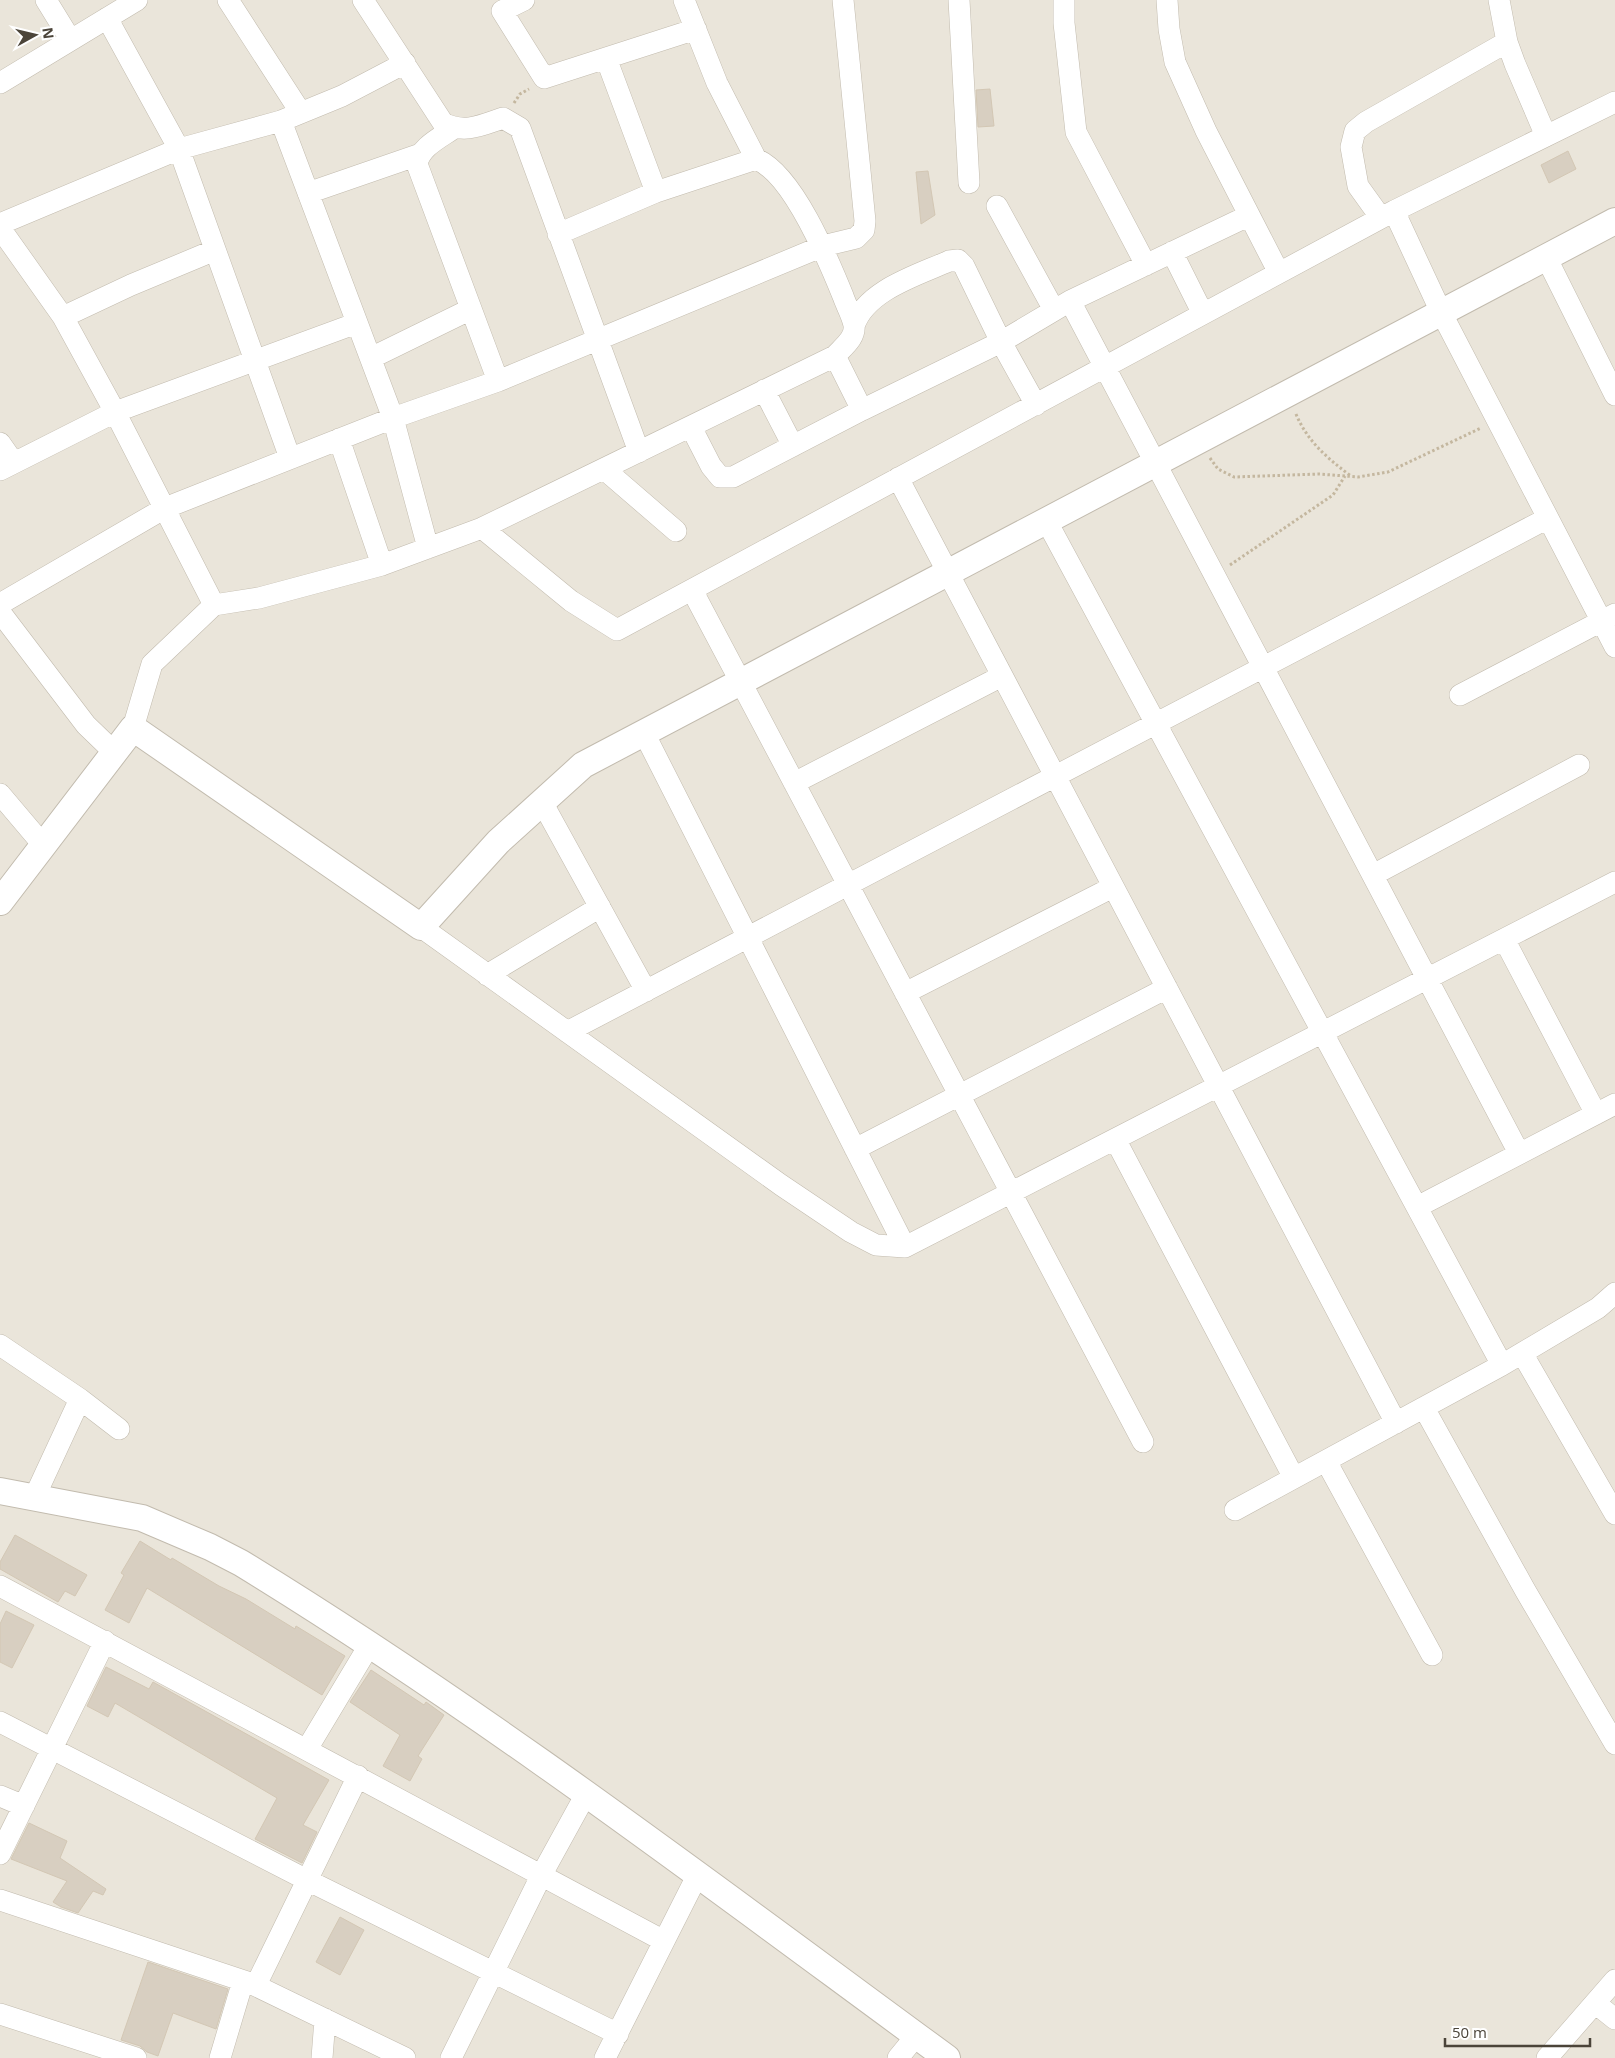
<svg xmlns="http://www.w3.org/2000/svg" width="1615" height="2058" font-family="'Open Sans',sans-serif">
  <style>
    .residential { fill: #eae5da }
    .building { fill: #d8cfc1; stroke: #d3c7b4 }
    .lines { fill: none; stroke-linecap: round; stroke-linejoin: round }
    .minor-casing { stroke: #c2bbae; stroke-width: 22 }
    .tertiary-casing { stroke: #c2bbae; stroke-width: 28 }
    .path { stroke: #c4b79f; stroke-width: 3; stroke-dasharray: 2.5 2.5; stroke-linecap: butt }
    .minor { stroke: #fff; stroke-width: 21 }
    .tertiary { stroke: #fff; stroke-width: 26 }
  </style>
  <rect width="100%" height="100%" fill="#f6f3ec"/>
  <!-- residential -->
  <path class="residential" d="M0,0H1615V2058H0Z"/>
  <!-- building -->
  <path class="building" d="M990,89L994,126L978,127L976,90Z
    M1568,151L1576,169L1549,183L1541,165Z
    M928,171L935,215L921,224L916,172Z
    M15,1535L87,1575L75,1596L65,1591L58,1602L0,1569V1562Z
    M140,1541L171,1560L172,1558L219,1586L246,1599L295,1629L296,1626L345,1656L322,1695L147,1588L129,1623L105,1610L124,1575L121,1573Z
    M6,1611L34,1625L12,1668L0,1662V1624Z
    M106,1667L149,1689L153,1682L329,1780L303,1825L317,1832L302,1863L255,1839L277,1798L115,1703L108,1717L87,1706Z
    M371,1670L424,1705L426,1702L444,1715L418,1756L422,1759L410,1781L383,1766L400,1735L350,1702Z
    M29,1823L67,1841L60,1858L106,1889L103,1895L93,1891L78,1913L61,1907L53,1902L67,1881L11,1859Z
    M340,1917L364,1930L340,1975L316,1962Z
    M148,1962L228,1989L216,2029L173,2013L158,2056L147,2052L140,2046L121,2040Z"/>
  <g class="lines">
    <!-- minor casing -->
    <g class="minor-casing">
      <path id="minor" d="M46,0L70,39
        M228,0L301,113
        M363,0L443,123C465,134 482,125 503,118L520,128L639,452
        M524,0L502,11L544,78L696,29
        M959,0L969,183
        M1064,0V23L1076,132L1146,265
        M1167,0L1169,29L1175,62L1206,131L1279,273
        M1499,0L1507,42L1515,64L1546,136
        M107,18L179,149L290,458
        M606,58L656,192
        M0,83L137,0
        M281,121L393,418L428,548
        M454,128C440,138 420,147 417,164L498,381
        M308,193L418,155
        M997,206L1054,310
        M1394,211L1441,312L1615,647
        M1381,218L1358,186L1351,147L1355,131L1366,122L1507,42
        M0,224L179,149L281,121L342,96L405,63
        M0,228L63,317L115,412L214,605
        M558,234L656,192L756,159
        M1172,252L1203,314
        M1546,257L1615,395
        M1070,301L1519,1153
        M63,317L131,285L215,250
        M854,326C866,290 918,275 949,261L958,260L964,266L1001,342L1036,405
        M835,356L862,410
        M371,358L469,310
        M764,390L793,446
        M691,427L711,466L720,477H733L862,410L1001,342L1070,301L1248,216
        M339,439L382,565
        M0,443L14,463
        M604,469L676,531
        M0,470L115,412L357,323
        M898,478L1396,1423
        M1046,520L1502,1365
        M482,528L571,601L617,630L1394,211L1615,102
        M692,590L1143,1442
        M0,604L165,508L393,418L498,381L823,246L856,238L864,230L865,221L843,0
        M0,612L86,725L114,752
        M1460,695L1615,614
        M133,728L152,664L214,605L259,598L382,565L482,528L835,356C843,347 856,338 854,325C852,315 846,305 843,296C828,259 793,174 756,159L717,83L684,0
        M644,733L905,1247
        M794,783L1002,676
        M0,794L44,846
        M542,802L646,991
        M1373,875L1579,765
        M421,927L781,1185L851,1232L876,1245L905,1247L1615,882
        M1504,939L1596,1114
        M487,975L600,907
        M905,993L1113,887
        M567,1032L1548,518
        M1115,1139L1294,1478
        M855,1149L1167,988
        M1417,1207L1615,1104
        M0,1345L80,1399L119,1429
        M1522,1353L1615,1514
        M1424,1408L1525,1590L1615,1744
        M1326,1461L1432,1655
        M35,1496L80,1399
        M1235,1510L1502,1365L1598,1308L1615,1293
        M0,1586L664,1941
        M0,1722L307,1880L618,2034
        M307,1749L370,1644
        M0,1796L24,1806
        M0,1854L105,1641
        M0,1900L250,1983L405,2058
        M256,1985L358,1776
        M1595,2003L1615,2019
        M0,2014L136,2058
        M220,2058L243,1981
        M322,2058L325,2019
        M451,2058L542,1874L586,1794
        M605,2058L697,1876
        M898,2058L916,2036
        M1547,2058L1615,1980"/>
    </g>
    <!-- tertiary casing -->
    <g class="tertiary-casing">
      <path id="tertiary" d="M0,902L133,728L421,927L498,842L583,765L1615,221
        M0,1491L142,1518L210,1547L241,1563C486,1713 715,1888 947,2058"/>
    </g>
    <!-- path -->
    <path class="path" d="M514,103L520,94L529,89
      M1296,414C1307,441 1328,459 1351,476
      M1210,458L1218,469L1234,477L1319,474L1358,477L1388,472L1481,428
      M1230,565L1333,495L1345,476"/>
    <!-- minor -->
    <use href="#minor" class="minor"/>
    <!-- tertiary -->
    <use href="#tertiary" class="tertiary"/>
  </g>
  <!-- north arrow -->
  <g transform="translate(35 35) rotate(82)" stroke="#ffffff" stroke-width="4" paint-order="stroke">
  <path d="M0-4L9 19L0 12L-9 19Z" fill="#4b4439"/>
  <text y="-8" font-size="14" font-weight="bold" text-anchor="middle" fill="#4b4439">N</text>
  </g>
  <!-- scale -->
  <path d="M1445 2038v8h145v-8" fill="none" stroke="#4b4439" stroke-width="2.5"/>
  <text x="1452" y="2038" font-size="15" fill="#4b4439" stroke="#ffffff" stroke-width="4" paint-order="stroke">50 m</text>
</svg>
